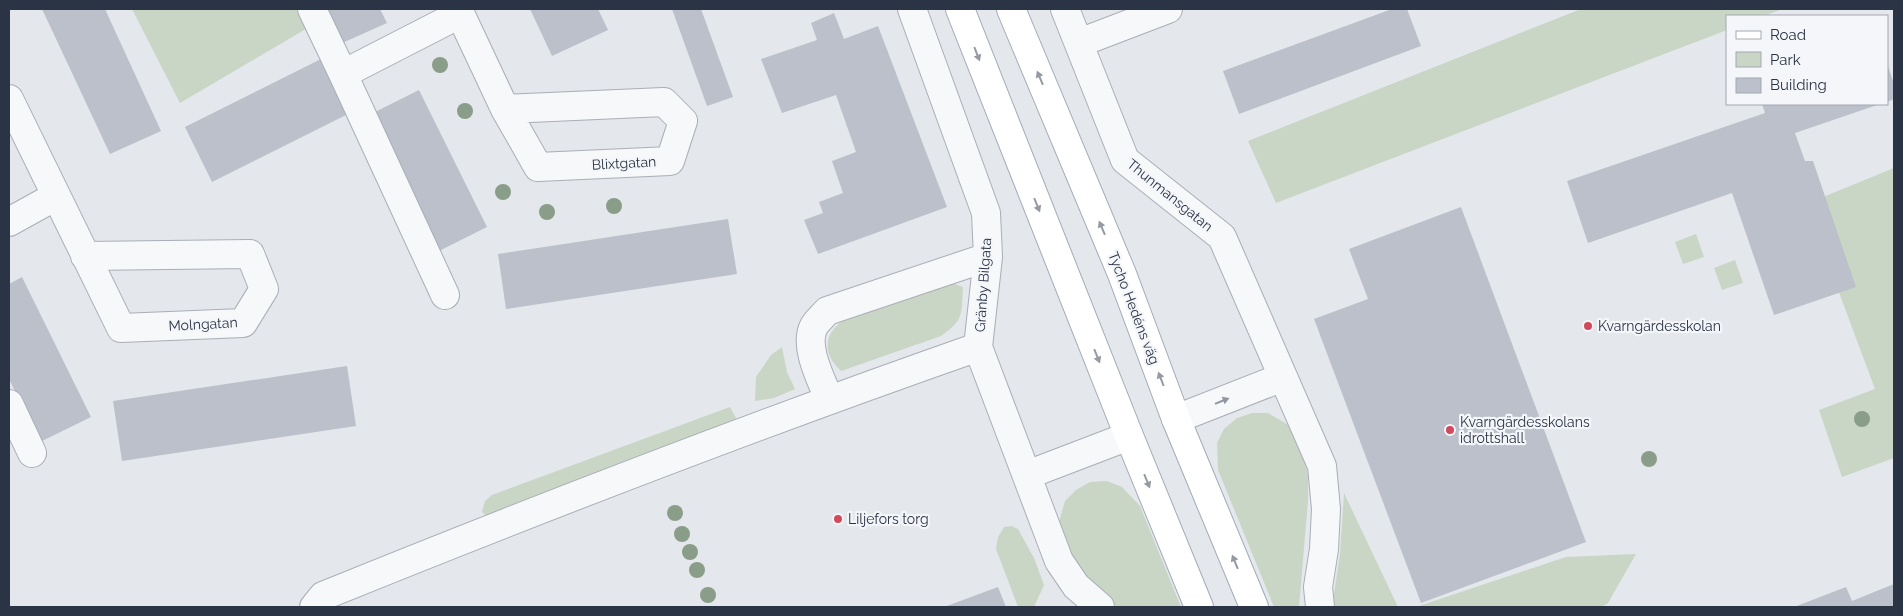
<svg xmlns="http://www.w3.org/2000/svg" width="1903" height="616" font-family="Raleway,sans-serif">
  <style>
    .green { fill: #c9d6c5 }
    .building { fill: #bbc0ca }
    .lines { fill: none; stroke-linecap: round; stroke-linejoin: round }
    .minor-casing { stroke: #a9aeb7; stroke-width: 30 }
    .major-casing { stroke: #a3abb8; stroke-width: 30 }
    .minor { stroke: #f7f8fa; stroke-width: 28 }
    .major { stroke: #fff; stroke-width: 28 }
    .tree { fill: #899d89 }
    .oneway { fill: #959aa2 }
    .oneway2 { fill: #9196a0 }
    .poi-dot { fill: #d1495b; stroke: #f4f6f9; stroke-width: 2 }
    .labels { text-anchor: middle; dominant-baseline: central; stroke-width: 4.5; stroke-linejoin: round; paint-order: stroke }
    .street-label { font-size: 14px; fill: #2b3445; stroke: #f4f6f9 }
    .poi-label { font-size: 14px; fill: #2b3445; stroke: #f4f6f9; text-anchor: start }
  </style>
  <rect width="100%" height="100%" fill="#e4e7ec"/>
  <!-- green -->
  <path class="green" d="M132,9H309L316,23L180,103Z
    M1581,9H1783L1763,16H1727V30L1276,203L1248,141Z
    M1894,168V458L1842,477L1819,410L1875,389L1806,204Z
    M1696,234L1704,257L1683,264L1675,242Z
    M1735,260L1743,283L1722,290L1714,268Z
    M944,280L963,287C961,314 965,319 941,336L841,371C822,353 823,334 845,319Z
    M782,347L787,372L795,389L774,398L755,401L756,377L771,355Z
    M730,407L736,418L733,426L490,519L482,512L485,501L492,495Z
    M1252,413H1268L1287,424L1295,435L1302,451L1308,475V501L1299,607H1274L1218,470L1217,443L1224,429L1237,418Z
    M1107,481L1122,487L1140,506L1181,607H1117L1097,592L1067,552L1059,522L1065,501L1076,490L1090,482Z
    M1344,493L1398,607H1332L1340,554Z
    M1012,526L1018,529L1034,558L1044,585L1034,607H1018L996,549L998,537L1004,527Z
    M1636,554L1608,603L1602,607H1416L1566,557Z"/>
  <!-- building -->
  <path class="building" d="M42,9H105L161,131L110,154Z
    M323,9H380L387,23L340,44Z
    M530,9H598L608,30L552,56Z
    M672,9H701L733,97L707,106Z
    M1392,9H1407L1421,46L1239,114L1223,71Z
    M834,13L844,39L878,26L947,207L818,254L804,220L823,213L819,202L843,193L832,161L856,152L836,95L782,113L761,59L817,40L811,23Z
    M323,58L350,113L212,182L185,127Z
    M1887,63L1894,84V99L1887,102Z
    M419,90L487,227L439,251L371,114Z
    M1762,104H1880L1795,133L1805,161H1813L1856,287L1774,315L1732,193L1588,243L1567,181L1765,113Z
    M1461,207L1586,542L1421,603L1314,319L1368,299L1349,249Z
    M728,219L737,274L506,309L498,254Z
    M22,277L91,417L40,442L9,379V284Z
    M347,366L356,426L122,461L113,401Z
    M1894,584V607H1794L1846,587L1852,601Z
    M998,587L1006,607H944Z"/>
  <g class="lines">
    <!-- minor casing -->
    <g class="minor-casing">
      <path id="minor" d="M312,9L343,74L460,14
        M458,9L505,109L538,167L670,161L683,121L664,102L505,109
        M912,9L986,213L988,257L978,347L1059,561L1076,586L1100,607
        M1065,9L1125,160L1222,237L1322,466L1326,509L1324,549L1318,587L1320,607
        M1079,43L1168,9
        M343,74L445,295
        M9,99L121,328L243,323L264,289L250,254L85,256
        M9,222L56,196
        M829,399C822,381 803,346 814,326C817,321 823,316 827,311L988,257
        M9,404L32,453
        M1176,419L1283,377
        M1027,475L1129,436
        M314,607L323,596C540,508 758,424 978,347"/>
    </g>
    <!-- major casing -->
    <g class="major-casing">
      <path id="major" d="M960,9L1129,436L1199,607
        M1011,9L1122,274L1176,419L1254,607"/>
    </g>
    <!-- minor -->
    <use href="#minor" class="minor"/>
    <!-- major -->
    <use href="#major" class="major"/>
  </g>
  <!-- trees -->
  <g class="tree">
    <circle cx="440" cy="65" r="8"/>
    <circle cx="465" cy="111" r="8"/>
    <circle cx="503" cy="192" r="8"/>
    <circle cx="614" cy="206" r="8"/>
    <circle cx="547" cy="212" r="8"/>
    <circle cx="1862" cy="419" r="8"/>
    <circle cx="1649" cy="459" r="8"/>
    <circle cx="675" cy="513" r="8"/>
    <circle cx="682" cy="534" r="8"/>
    <circle cx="690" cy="552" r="8"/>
    <circle cx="697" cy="570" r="8"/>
    <circle cx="708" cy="595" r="8"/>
  </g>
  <!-- one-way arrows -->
  <defs><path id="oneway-solid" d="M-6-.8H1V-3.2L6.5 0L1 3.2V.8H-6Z" transform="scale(1.25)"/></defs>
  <g class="oneway">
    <use href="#oneway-solid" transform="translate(977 54) rotate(69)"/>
    <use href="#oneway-solid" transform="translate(1040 78) rotate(-113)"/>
    <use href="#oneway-solid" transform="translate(1037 205) rotate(68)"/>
    <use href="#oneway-solid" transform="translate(1102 228) rotate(-113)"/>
    <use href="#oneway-solid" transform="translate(1097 356) rotate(68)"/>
    <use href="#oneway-solid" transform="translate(1161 379) rotate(-111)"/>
    <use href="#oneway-solid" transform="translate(1147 481) rotate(68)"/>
    <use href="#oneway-solid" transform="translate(1235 562) rotate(-112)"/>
  </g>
  <use class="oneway2" href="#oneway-solid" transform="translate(1222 401) rotate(-22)"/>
  <!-- markers -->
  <g class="poi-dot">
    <circle cx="1588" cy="326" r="5"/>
    <circle cx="1450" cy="430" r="5"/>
    <circle cx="838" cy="519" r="5"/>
  </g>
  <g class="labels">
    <!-- street labels -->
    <g class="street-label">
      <text transform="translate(624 163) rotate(-3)">Blixtgatan</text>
      <text transform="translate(1170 195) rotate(39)">Thunmansgatan</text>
      <text transform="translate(983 285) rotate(-86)">Gränby Bilgata</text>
      <text transform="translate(1134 308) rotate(69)">Tycho Hedéns väg</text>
      <text transform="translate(203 324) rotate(-3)">Molngatan</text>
    </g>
    <!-- poi labels -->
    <g class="poi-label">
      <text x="1598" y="326">Kvarngärdesskolan</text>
      <text x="1460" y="422">Kvarngärdesskolans<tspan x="1460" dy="16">idrottshall</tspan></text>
      <text x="848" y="519">Liljefors torg</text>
    </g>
  </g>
  <!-- border -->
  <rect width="1903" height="616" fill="none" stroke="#2b3445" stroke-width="20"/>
  <!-- legend -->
  <rect x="1726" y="15" width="162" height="90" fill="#f4f6f9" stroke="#a4a8b1"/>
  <rect x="1736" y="31" width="25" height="8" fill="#ffffff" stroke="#a4a8b1"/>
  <text x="1770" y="40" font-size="15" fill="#2b3445">Road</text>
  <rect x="1736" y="52" width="25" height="15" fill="#c9d6c5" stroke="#a4a8b1"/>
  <text x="1770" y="65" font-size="15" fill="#2b3445">Park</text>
  <rect x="1736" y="78" width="25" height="15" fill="#bbc0ca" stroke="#a4a8b1"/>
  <text x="1770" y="90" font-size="15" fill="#2b3445">Building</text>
</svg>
